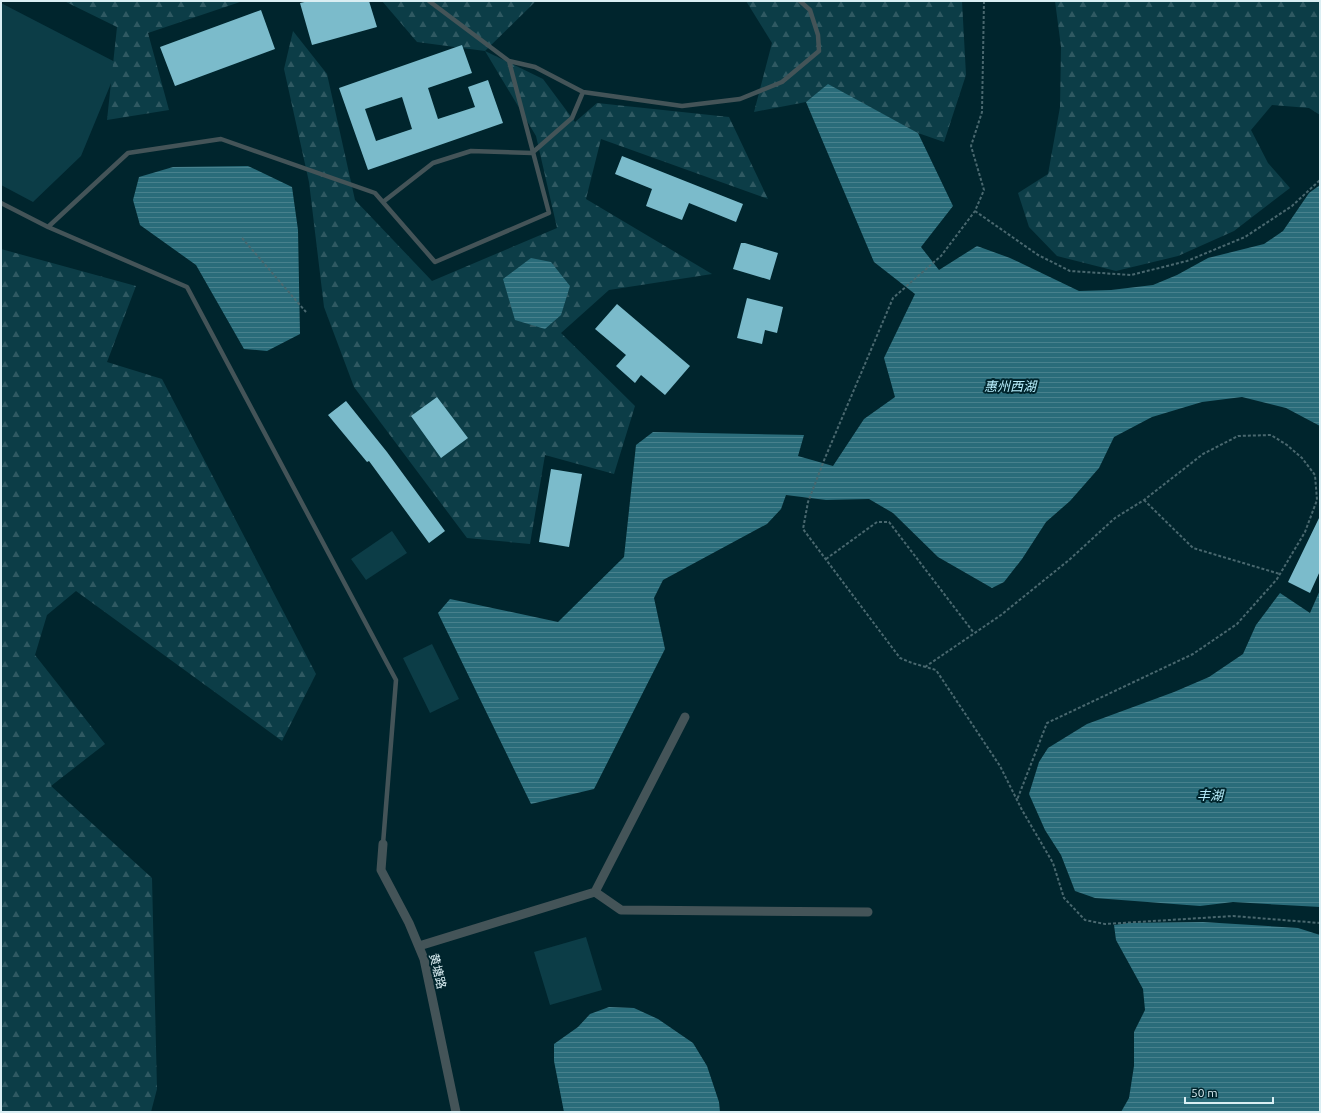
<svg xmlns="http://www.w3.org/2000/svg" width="1321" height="1113" font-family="Ubuntu,'Noto Sans SC',sans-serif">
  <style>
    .grass { fill: #0c3d47 }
    .forest { fill: url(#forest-firs) }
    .water { fill: url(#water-rules) }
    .building { fill: #7bbbcb; fill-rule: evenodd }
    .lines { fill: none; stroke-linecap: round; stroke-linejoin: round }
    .path { stroke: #49686f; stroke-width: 2; stroke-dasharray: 3 2; stroke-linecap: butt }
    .service { stroke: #445458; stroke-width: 4.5 }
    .minor { stroke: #445458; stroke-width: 9 }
    .labels { text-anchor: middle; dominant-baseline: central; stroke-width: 4; stroke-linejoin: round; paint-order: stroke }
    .street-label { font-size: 12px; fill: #daeef3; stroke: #00252d }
    .water-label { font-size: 13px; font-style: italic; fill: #b6edfb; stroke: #00252d }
  </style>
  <defs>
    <pattern id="forest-firs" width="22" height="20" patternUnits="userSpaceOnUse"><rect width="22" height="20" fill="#0c3d47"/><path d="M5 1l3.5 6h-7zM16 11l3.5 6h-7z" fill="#2f5962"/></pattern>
    <pattern id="water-rules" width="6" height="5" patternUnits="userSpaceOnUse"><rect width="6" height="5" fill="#2a6c7a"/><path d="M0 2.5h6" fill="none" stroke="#48818d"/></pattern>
  </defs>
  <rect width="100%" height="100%" fill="#00252d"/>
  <!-- grass -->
  <path class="grass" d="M1,3L119,64L81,156L33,202L1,185Z
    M392,531L407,553L366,580L351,559Z
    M432,644L459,699L430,713L403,658Z
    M586,937L602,990L550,1005L534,952Z"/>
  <!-- forest -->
  <path class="forest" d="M64,1H243L148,33L169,110L107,120L117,27Z
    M382,1H536L485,51L543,79L575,122L597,103L729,117L768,199L601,139L586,199L712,274L609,290L561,333L635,406L614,474L545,455L530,544L467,538L354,387L324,307L309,182L284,69L293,31L327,74L355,200L432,281L557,228L536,136L485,51L417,42Z
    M746,1H962L966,75L944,142L918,133L828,85L806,102L754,112L772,43Z
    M1055,1H1320V115L1309,108L1272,105L1251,130L1268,163L1290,188L1234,231L1178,256L1116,271L1057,256L1029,227L1018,193L1048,174L1060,107L1061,47Z
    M1,249L136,286L107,362L162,379L316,674L282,741L76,591L47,615L35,655L105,744L51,786L152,878L157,1089L151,1112H1Z"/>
  <!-- water -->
  <path class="water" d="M828,84L918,133L953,206L921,247L939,270L977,246L1010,258L1079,291L1111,290L1153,285L1177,275L1208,258L1264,244L1283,231L1309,193L1320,185V426L1286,408L1242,397L1202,402L1152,417L1114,437L1099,468L1070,501L1046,522L1022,559L1004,582L992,588L938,557L893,513L869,499L826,500L786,495L781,509L767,524L663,580L654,598L665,649L594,789L531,804L438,613L450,599L558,622L624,557L636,445L653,432L804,435L798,456L833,466L864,419L895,397L884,358L915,294L874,262L806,102Z
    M248,166L292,187L298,230L300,334L267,351L244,349L196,265L140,225L133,200L139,177L173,167Z
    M531,258L551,262L570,286L561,315L545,329L515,320L503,279Z
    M1320,590V907L1233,902L1200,906L1095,898L1075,891L1061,855L1045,830L1029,794L1039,762L1048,748L1087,724L1174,692L1209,677L1243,654L1256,625L1280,593L1310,613Z
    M1203,922L1298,928L1320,935V1112H1121L1129,1098L1134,1066V1032L1145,1010L1143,989L1116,940L1114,925L1128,923Z
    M609,1007L634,1008L658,1019L693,1043L707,1066L719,1102L720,1112H564L554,1061V1044L578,1027L590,1014Z"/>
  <!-- building -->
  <path class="building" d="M309,1H369L377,27L312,45L300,3Z
    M261,10L275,49L175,86L160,47Z
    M462,45L472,73L428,88L438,119L475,107L468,87L488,80L503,123L368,170L339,88ZM402,97L412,129L376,141L365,109Z
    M622,156L743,204L736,222L689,203L682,220L646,206L652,189L615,174Z
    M741,243H745L778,253L770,280L733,269Z
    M747,298L783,307L777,333L765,330L762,344L737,338Z
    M617,304L690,366L665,395L641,375L635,383L616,366L626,355L595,329Z
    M437,397L468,438L441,458L411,416Z
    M346,401L387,452L445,531L429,543L369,461L367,462L328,415Z
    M551,469L582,474L569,547L539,542Z
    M1320,516V571L1310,593L1288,582Z"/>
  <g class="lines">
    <!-- path -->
    <path class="path" d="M984,1L982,112L971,146L984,190L975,211L941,256L893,298L825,458L808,502L803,529L900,658L912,663L936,670L1000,766L1022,810L1053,863L1064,898L1085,920L1105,924L1233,916L1320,923
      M975,211L1038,255L1070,271L1131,275L1187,261L1245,237L1292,206L1320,180
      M242,238L306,312
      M1144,500L1193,548L1280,574
      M826,559L877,522H889L974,633
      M925,667L1001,615L1069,560L1115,518L1144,500L1203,454L1238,436L1271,435L1287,445L1302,458L1315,475L1317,500L1305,532L1277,579L1237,624L1193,654L1047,723L1017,800"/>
    <!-- service -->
    <path class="service" d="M509,61L535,67L583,92L682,106L740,99L782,82L819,51L818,35L810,10L800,1
      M383,202L433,163L471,151L532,153L572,118L583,92
      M1,203L48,227L128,153L221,139L375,193L435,262L549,213L509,61L429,1
      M48,227L187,287L396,680L383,844"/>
    <!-- minor -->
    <path class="minor" d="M383,844L381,870L409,923L424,959L456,1112
      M595,892L621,910L868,912
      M419,946L595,892L685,717"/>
  </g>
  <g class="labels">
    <!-- street labels -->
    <g class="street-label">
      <text transform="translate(438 971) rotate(76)">黄塘路</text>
    </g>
    <!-- water labels -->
    <g class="water-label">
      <text x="1010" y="386">惠州西湖</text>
      <text x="1210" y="795">丰湖</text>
    </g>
  </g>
  <!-- border -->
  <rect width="1321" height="1113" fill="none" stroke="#daeef3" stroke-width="4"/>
  <!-- scale -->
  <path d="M1185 1097v6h88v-6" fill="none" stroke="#daeef3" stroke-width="2"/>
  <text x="1191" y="1097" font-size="12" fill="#daeef3" stroke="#00252d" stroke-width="3" paint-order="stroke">50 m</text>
</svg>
